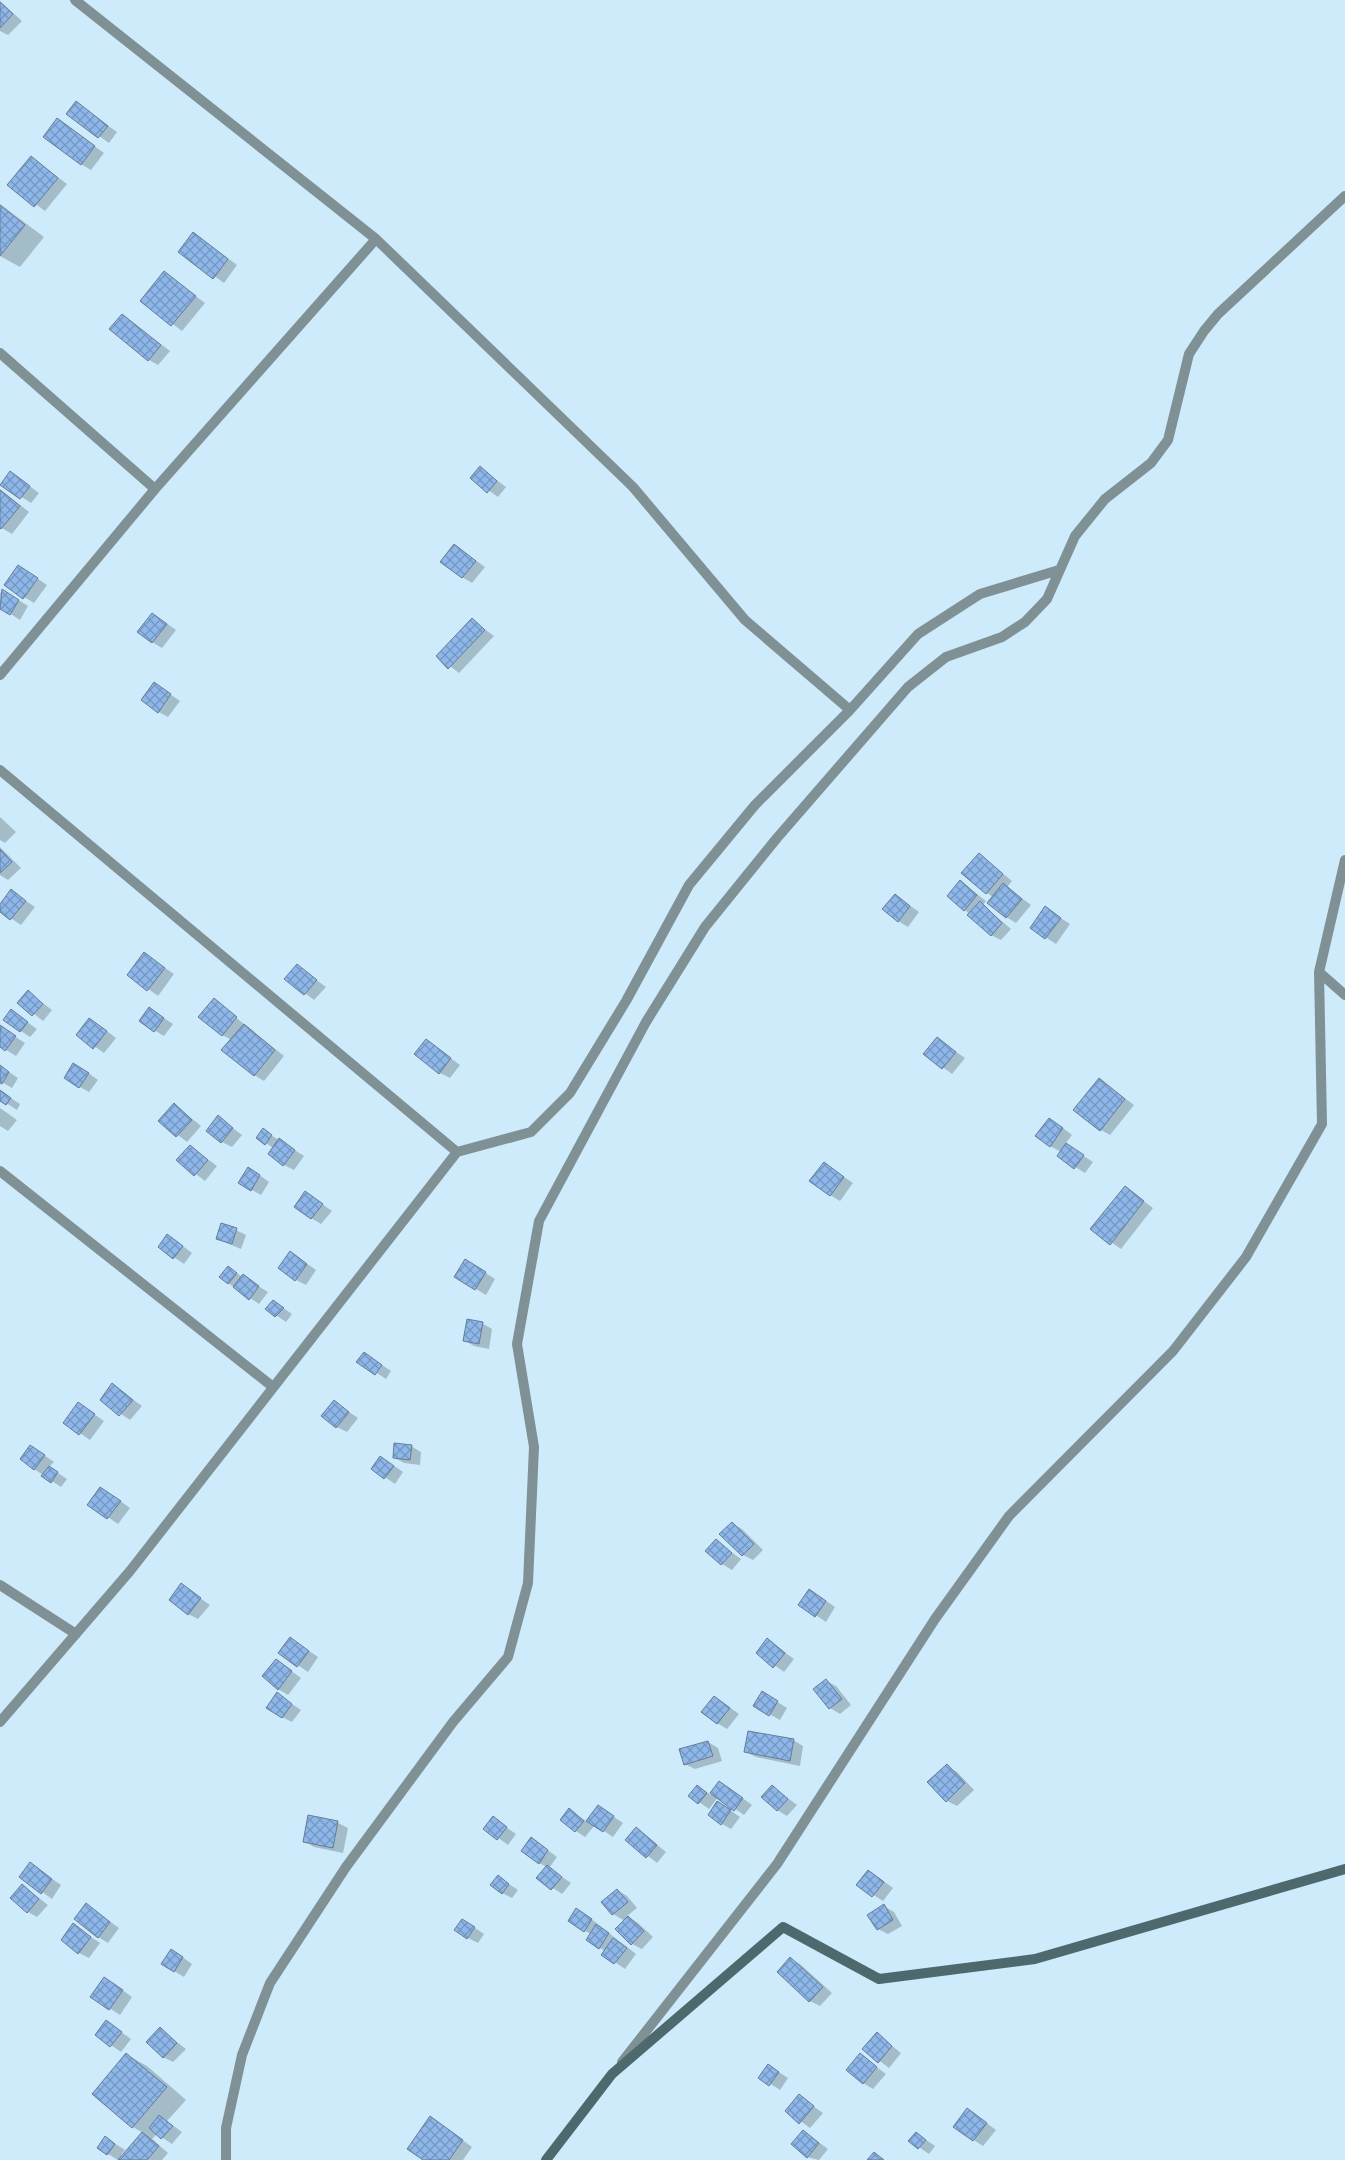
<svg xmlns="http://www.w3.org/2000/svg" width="1345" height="2160" font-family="Lora,serif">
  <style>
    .shadow { fill: #0003 }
    .building { fill: url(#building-cross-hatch); stroke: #677c97 }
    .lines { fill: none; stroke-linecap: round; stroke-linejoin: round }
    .street { stroke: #7f9194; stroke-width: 10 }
    .secondary { stroke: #4e696d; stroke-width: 10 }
  </style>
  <defs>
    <pattern id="building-cross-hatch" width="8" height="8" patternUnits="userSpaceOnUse" patternTransform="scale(1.25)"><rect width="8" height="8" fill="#8db7ea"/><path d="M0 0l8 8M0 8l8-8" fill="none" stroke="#7396bf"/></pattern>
  </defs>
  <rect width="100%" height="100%" fill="#cdebfb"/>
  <!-- shadow -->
  <path class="shadow" d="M0,1L22,21L8,35L0,31Z
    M76,103L117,132L109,143L68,114Z
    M57,119L104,153L91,170L81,164Z
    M31,157L67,184L45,211L9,184Z
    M0,204L44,237L20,267L0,256Z
    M194,233L237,265L224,283L180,252Z
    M165,273L205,303L182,331L142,301Z
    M122,315L170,351L158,365L149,360Z
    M480,468L506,487L498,497L471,478Z
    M20,479L39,493L31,503L2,484Z
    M0,489L29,512L12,534L0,527Z
    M454,545L485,567L472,583L462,577Z
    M28,572L47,585L34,603L24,597Z
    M2,590L28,606L20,620L0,607V594Z
    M162,620L176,630L162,648L152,642Z
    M472,620L494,636L459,673L437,656Z
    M155,684L180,701L168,717L159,712Z
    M0,817L16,832L5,843L0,840Z
    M0,847L21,868L8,880L0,875Z
    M979,854L1012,881L1007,887L1031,905L1016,923L1006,917L993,897L987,893Z
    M961,882L986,901L983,905L1011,929L1001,940L991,935L965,910Z
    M11,891L35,907L21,925L0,911V906Z
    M895,895L919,912L908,927L898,921Z
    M1045,908L1070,924L1056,944L1031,928Z
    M144,954L174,974L158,996L129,975Z
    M297,966L326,987L314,1000L286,979Z
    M28,992L52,1010L43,1021L19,1002Z
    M214,1000L284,1056L264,1081L254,1075L232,1040L222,1035Z
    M11,1011L37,1029L30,1037L21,1031Z
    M159,1015L173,1024L164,1036L154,1030Z
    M99,1025L116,1038L104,1053L78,1035Z
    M0,1027L25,1043L16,1056L0,1046Z
    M937,1039L965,1058L952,1074L925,1054Z
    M426,1040L460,1065L450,1078L440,1073Z
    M0,1066L18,1078L12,1088L0,1081Z
    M84,1070L98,1080L89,1092L80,1087Z
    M1099,1079L1134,1105L1110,1135L1101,1130Z
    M0,1091L20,1104L17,1110L0,1099Z
    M174,1104L201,1126L187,1142L160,1121Z
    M0,1108L17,1120L8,1131L0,1126Z
    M218,1117L242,1135L232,1147L222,1142Z
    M1059,1125L1072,1135L1065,1144L1093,1162L1085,1173L1058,1156L1061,1152L1050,1146Z
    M263,1130L304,1156L294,1170L284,1165L273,1148L258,1137Z
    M190,1146L217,1166L205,1181L178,1160Z
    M824,1163L853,1183L840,1201L830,1195Z
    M258,1174L269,1182L261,1195L240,1183Z
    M1125,1187L1153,1208L1121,1249L1092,1229Z
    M315,1199L332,1211L321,1224L311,1218Z
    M236,1230L246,1235L241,1249L217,1239Z
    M168,1235L192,1253L184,1264L159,1247Z
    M290,1252L316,1270L306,1285L296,1280Z
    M475,1266L495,1279L486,1295L455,1276Z
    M228,1268L268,1292L259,1304L228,1283Z
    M273,1301L292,1314L286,1322L267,1309Z
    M482,1323L492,1329L489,1349L474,1346L464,1340Z
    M364,1353L391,1371L386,1379L358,1361Z
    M113,1385L142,1406L130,1420L101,1400Z
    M334,1402L358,1418L347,1432L337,1427Z
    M78,1403L104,1421L90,1440L65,1423Z
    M31,1446L54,1462L49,1467L67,1479L61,1487L34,1469Z
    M411,1446L421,1452L420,1465L404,1463L395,1458Z
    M390,1463L403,1472L395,1484L372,1468Z
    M110,1494L130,1508L118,1524L89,1504Z
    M732,1523L742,1529L763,1550L753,1560L743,1555Z
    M716,1541L741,1559L732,1570L722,1564Z
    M181,1585L210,1605L198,1619L188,1614Z
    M819,1596L835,1607L826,1622L799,1604Z
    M290,1638L318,1657L308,1672L280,1653Z
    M768,1640L794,1659L784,1672L758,1653Z
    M276,1660L301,1678L288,1695L278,1689Z
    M826,1681L836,1686L851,1705L840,1714L830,1708Z
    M763,1693L787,1708L780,1720L755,1706Z
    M277,1694L301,1710L292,1722L282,1717Z
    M715,1697L739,1714L727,1729L717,1723Z
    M793,1740L803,1746L800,1766L756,1757L746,1752Z
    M708,1742L718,1748L722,1761L695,1769L685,1764Z
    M947,1766L957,1772L974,1790L957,1806L947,1801Z
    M720,1782L752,1805L744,1815L718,1797L709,1809L690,1796L698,1786L711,1795Z
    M773,1787L797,1805L787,1816L777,1810Z
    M598,1806L623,1823L613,1837L595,1825L585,1837L576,1831L570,1810L587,1822Z
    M727,1808L740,1817L731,1829L722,1824Z
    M309,1817L338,1823L348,1828L343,1853L314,1847L304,1841Z
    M493,1818L516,1834L508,1845L485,1828Z
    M636,1828L666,1852L657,1863L626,1839Z
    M541,1845L557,1857L549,1868L571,1883L562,1894L538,1878L547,1867L539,1863Z
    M30,1864L61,1885L52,1899L21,1877Z
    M498,1877L518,1890L512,1898L502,1893Z
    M878,1877L893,1888L883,1901L858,1885Z
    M23,1886L48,1905L37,1917L28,1912Z
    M617,1890L627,1896L637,1908L627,1916L638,1923L653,1937L642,1949L632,1944L625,1921L613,1914L603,1903Z
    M87,1905L119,1928L108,1943L98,1937Z
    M884,1906L894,1912L902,1926L888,1934L878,1929Z
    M586,1915L636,1954L625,1969L603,1954L605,1951L587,1940L591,1934L585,1931Z
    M73,1925L100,1943L89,1958L79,1953Z
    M472,1926L484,1934L478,1943L468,1938Z
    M181,1956L192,1964L184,1977L174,1971Z
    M790,1959L800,1964L832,1993L820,2006L810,2001Z
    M114,1984L132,1997L120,2015L92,1997Z
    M107,2022L131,2039L121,2052L96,2035Z
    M160,2029L186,2049L173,2062L163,2057Z
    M877,2034L901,2053L889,2068L864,2049Z
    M127,2055L147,2066L186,2100L167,2121L182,2132L172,2144L157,2134L152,2139L168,2153L162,2160H118L98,2148L106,2138L125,2150L121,2155L122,2156L143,2133L133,2127Z
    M860,2055L886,2074L873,2089L863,2083Z
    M768,2065L788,2078L780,2090L760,2077Z
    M799,2096L823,2113L810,2128L787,2111Z
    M977,2116L996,2130L983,2146L954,2127Z
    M440,2124L472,2147L463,2160H425Z
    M803,2131L828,2149L819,2160L807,2157Z
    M916,2133L935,2146L929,2154L910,2141Z"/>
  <!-- building -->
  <path class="building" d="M0,2L13,14L0,28Z
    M76,101L108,126L98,138L66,114Z
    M57,118L95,146L81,165L43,137Z
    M31,156L58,178L34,207L7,185Z
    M0,205L25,225L0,256Z
    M193,232L228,259L213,279L178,252Z
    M164,271L196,296L171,326L140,301Z
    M122,314L161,345L148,361L109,329Z
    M480,466L497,481L487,493L470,478Z
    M10,471L30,486L20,499L0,485Z
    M0,490L20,506L1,529L0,528Z
    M454,544L476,561L462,578L440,562Z
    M18,565L38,578L23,599L4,585Z
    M2,589L19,600L10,615L0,609Z
    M152,613L167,624L152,643L137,632Z
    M472,618L485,630L448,669L436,656Z
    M154,682L171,694L158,713L141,700Z
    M0,849L12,862L0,873Z
    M979,853L1003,874L986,894L961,873Z
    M960,880L977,895L964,911L947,896Z
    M1003,883L1022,899L1006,918L987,903Z
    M11,889L26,901L10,920L0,912V904Z
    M895,894L910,906L898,922L882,909Z
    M980,901L1002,923L991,936L967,915Z
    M1045,906L1061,918L1045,939L1030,928Z
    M144,952L165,968L147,991L127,975Z
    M297,964L317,980L304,995L284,979Z
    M28,990L43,1004L32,1016L17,1003Z
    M214,998L237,1017L222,1036L198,1017Z
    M149,1007L164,1018L154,1032L139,1021Z
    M11,1009L28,1022L20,1032L3,1020Z
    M89,1018L107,1031L93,1049L76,1035Z
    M244,1024L275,1050L254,1076L221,1050Z
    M0,1025L16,1036L5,1051L0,1047Z
    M937,1037L956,1052L942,1069L923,1054Z
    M426,1039L451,1058L439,1074L414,1054Z
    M73,1063L89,1073L79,1088L64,1078Z
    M0,1065L9,1072L2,1084L0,1083Z
    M1099,1078L1125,1099L1100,1131L1073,1110Z
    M0,1090L11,1098L6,1105L0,1101Z
    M174,1103L192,1120L176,1137L158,1121Z
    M218,1115L233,1128L221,1143L206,1131Z
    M1049,1118L1063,1128L1050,1147L1035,1136Z
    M263,1128L272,1135L265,1145L256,1138Z
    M279,1138L295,1150L283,1166L268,1154Z
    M1066,1143L1084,1155L1074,1169L1057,1156Z
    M190,1145L208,1160L194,1176L176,1160Z
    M824,1162L844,1177L830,1196L809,1181Z
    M248,1167L260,1175L251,1191L238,1183Z
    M1125,1186L1144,1201L1110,1245L1090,1229Z
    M305,1191L323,1204L311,1219L294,1207Z
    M221,1223L237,1228L232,1244L216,1239Z
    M167,1234L183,1246L173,1259L158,1247Z
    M290,1251L307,1264L295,1281L278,1268Z
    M465,1259L486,1272L475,1290L454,1277Z
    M228,1266L237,1273L228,1284L219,1277Z
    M243,1274L259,1286L249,1300L233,1287Z
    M273,1300L284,1308L275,1317L265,1309Z
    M467,1319L483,1322L479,1344L463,1341Z
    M364,1352L382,1365L375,1375L356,1362Z
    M112,1383L133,1400L119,1416L100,1400Z
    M334,1400L349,1412L336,1428L321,1416Z
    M78,1402L95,1414L79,1435L63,1423Z
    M394,1443L412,1445L410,1460L393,1458Z
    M30,1445L45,1455L34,1470L20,1459Z
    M380,1456L394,1466L384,1479L371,1469Z
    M49,1466L58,1472L51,1483L41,1476Z
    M100,1487L121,1501L107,1519L87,1505Z
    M732,1522L754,1544L742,1556L719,1534Z
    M716,1539L732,1553L721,1565L705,1551Z
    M181,1583L201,1598L188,1615L169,1600Z
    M809,1589L826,1601L815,1617L798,1605Z
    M290,1637L309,1651L297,1667L278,1653Z
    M767,1638L785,1653L773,1668L756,1653Z
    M276,1659L292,1671L278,1690L262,1676Z
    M826,1679L842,1699L829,1709L813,1689Z
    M762,1691L778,1701L769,1716L753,1706Z
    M277,1692L292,1704L282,1718L266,1708Z
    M714,1696L730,1708L717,1724L701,1712Z
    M748,1731L794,1739L790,1761L744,1752Z
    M708,1741L713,1756L684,1765L679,1749Z
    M947,1764L965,1783L946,1802L927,1782Z
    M719,1781L743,1798L734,1811L710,1793Z
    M697,1785L707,1793L698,1804L688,1796Z
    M772,1785L788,1799L777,1811L761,1797Z
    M717,1801L731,1810L721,1825L708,1815Z
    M598,1805L614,1816L603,1832L586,1821Z
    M569,1808L584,1821L575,1832L560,1820Z
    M308,1815L338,1821L333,1848L303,1842Z
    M493,1816L507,1827L497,1840L483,1829Z
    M636,1827L657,1845L646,1858L625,1840Z
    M531,1837L548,1850L539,1864L521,1851Z
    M30,1862L52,1879L41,1894L19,1877Z
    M547,1865L562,1877L551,1890L536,1878Z
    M868,1870L884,1882L872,1897L856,1885Z
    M498,1875L509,1884L502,1894L490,1885Z
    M22,1884L39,1899L27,1913L10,1898Z
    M617,1889L628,1902L612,1915L601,1902Z
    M86,1903L110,1922L98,1938L74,1919Z
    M884,1904L893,1920L877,1930L867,1915Z
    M576,1908L592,1919L584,1932L568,1921Z
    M628,1916L644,1931L631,1945L615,1929Z
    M462,1919L475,1927L467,1939L454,1930Z
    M73,1923L91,1937L78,1954L61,1940Z
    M596,1924L609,1933L599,1949L586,1940Z
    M613,1938L627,1948L614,1964L601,1955Z
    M171,1949L183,1957L174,1972L161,1964Z
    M790,1957L823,1987L809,2002L777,1972Z
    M104,1977L123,1990L109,2010L90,1997Z
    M106,2020L122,2032L110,2047L95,2035Z
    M160,2027L177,2043L163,2058L146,2042Z
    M877,2032L892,2046L878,2063L862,2049Z
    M126,2053L167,2087L132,2128L92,2094Z
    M860,2053L877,2067L863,2084L846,2070Z
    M768,2064L779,2072L769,2086L758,2078Z
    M799,2094L814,2106L799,2124L785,2111Z
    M967,2108L987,2123L973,2141L953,2127Z
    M159,2115L173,2126L161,2139L149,2128Z
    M430,2116L463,2140L449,2160H423L407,2149Z
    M803,2130L819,2143L807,2158L791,2144Z
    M142,2132L159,2146L147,2160H118Z
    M916,2132L926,2140L918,2149L908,2141Z
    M105,2136L115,2144L107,2155L97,2148Z
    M874,2152L884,2160H867Z"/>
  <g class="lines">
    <!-- street -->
    <path class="street" d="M75,0L376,239L633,487L745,620L850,710
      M0,353L155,489
      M0,675L155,489L376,239
      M0,770L457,1152
      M1319,972L1345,995
      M0,1171L273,1387
      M0,1585L76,1634
      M0,1722L130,1571L457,1152L531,1132L570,1093L626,1001L689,885L755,805L850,710L918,634L980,594L1059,570
      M622,2062L777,1864L935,1619L1009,1516L1173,1351L1246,1257L1322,1124L1319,972L1345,860
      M226,2160V2128L242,2055L270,1983L346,1867L453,1722L508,1657L528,1583L534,1447L517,1344L539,1221L646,1022L705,927L777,838L908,687L946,657L1002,637L1025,622L1047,599L1075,536L1105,499L1151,463L1168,440L1189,354L1204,331L1218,314L1345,196"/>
    <!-- secondary -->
    <path class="secondary" d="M546,2160L612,2074L783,1927L879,1979L1035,1959L1345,1869"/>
  </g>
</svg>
